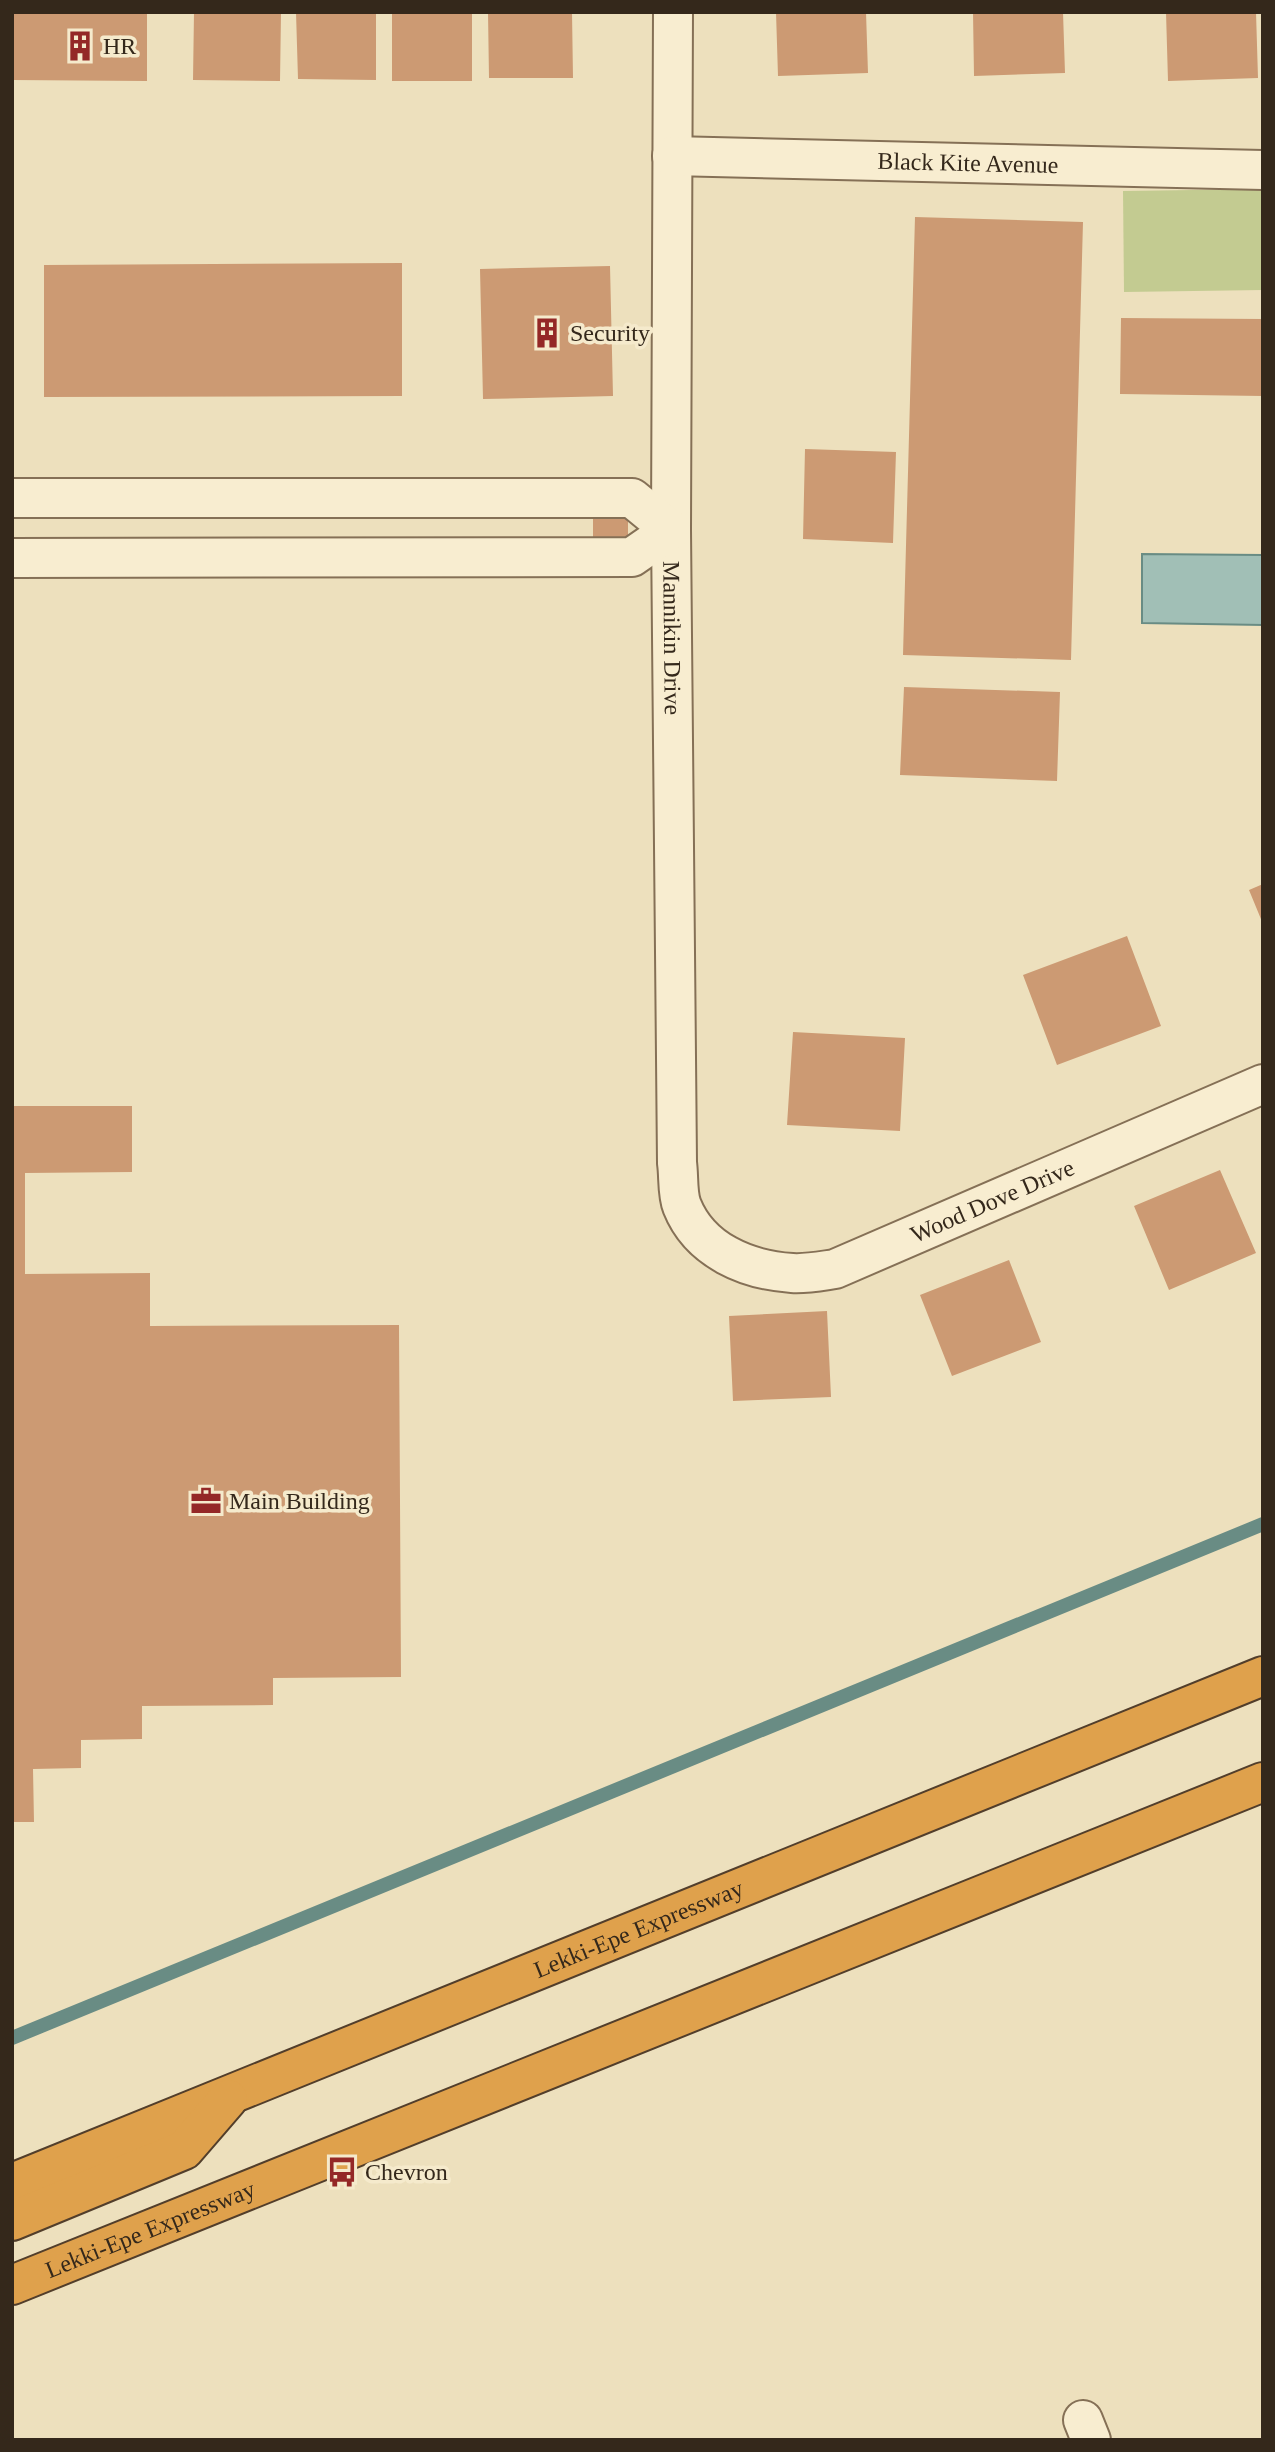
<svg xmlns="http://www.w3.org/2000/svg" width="1275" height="2452" font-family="Georgia,serif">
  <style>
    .green { fill: #c3cb91 }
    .water { fill: #a1bfb6; stroke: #698c84; stroke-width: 2 }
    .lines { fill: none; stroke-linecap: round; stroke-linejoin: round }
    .stream { stroke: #698c84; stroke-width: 14 }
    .building { fill: #cc9a73 }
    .minor-casing { stroke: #857056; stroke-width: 42 }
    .highway-casing { stroke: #523e2b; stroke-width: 42 }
    .minor { stroke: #f8edd0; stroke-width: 38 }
    .highway { stroke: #dfa14c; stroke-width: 38 }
    .labels { text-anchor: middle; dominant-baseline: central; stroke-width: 7; stroke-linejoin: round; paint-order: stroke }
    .poi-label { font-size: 24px; fill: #34281b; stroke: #f5eacc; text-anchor: start }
    .street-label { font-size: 24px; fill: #34281b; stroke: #f5eacc }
  </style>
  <rect width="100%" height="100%" fill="#ede0bd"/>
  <!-- green -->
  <path class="green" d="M1263,189V290L1124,292L1123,191Z"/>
  <!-- water -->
  <path class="water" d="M1142,554L1263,555V625L1142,623Z"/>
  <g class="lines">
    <!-- stream -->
    <path class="stream" d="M12,2038L1263,1524"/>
  </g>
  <!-- building -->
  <path class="building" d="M12,12H147V81L12,80Z
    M194,12H281L280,81L193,80Z
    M296,12H376V80L298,79Z
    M392,12H472V81H392Z
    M488,12H572L573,78H489Z
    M776,12H866L868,73L778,76Z
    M973,12H1063L1065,73L974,76Z
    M1166,12H1256L1258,78L1168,81Z
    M915,217L1083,222L1071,660L903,655Z
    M402,263V396L44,397V265Z
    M610,266L613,396L483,399L480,269Z
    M1121,318L1263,319V396L1120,394Z
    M805,449L896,452L893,543L803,539Z
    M593,519H628V541L593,542Z
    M904,687L1060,692L1057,781L900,775Z
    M1263,884V924L1249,890Z
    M1127,936L1161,1026L1057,1065L1023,975Z
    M793,1032L905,1038L900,1131L787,1125Z
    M12,1106H132V1172L25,1173V1274L150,1273V1326L399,1325L401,1677L273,1678V1705L142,1706V1739L81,1740V1768L33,1769L34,1822H12Z
    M1220,1170L1256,1253L1169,1290L1134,1206Z
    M1009,1260L1041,1342L952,1376L920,1295Z
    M827,1311L831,1397L733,1401L729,1316Z"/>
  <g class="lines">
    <!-- minor casing -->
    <g class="minor-casing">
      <g id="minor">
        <path id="s1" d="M673,12L671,530L677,1163C679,1176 677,1194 682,1206C700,1251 747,1270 792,1273C806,1274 821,1271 835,1269L1263,1084"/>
        <path id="s2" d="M672,156L1263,170"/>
        <path d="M12,498H632L671,530L632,557L12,558"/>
        <path d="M1083,2420L1091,2440"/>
      </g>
    </g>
    <!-- highway casing -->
    <g class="highway-casing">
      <g id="highway">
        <path id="s3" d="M12,2183L1263,1676"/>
        <path d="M12,2221L184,2150L228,2099"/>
        <path id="s4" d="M12,2285L1263,1782"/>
      </g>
    </g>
    <!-- minor -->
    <use href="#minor" class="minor"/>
    <!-- highway -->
    <use href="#highway" class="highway"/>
  </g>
  <!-- icons -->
  <defs>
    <g id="building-bare" transform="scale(2.415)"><path d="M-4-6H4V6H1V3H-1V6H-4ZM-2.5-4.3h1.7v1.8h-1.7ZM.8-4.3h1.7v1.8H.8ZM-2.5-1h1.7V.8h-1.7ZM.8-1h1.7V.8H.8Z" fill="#942827" stroke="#f5eacc" stroke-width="2.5" paint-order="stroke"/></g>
    <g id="office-bare" transform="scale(2.415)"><path d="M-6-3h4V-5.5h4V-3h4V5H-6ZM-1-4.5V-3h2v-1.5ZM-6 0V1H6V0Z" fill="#942827" stroke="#f5eacc" stroke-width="2.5" paint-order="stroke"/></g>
    <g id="bus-bare" transform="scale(2.415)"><path d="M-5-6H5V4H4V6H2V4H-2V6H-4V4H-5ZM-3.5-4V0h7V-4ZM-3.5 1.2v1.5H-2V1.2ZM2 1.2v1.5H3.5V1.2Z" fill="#942827" stroke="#f5eacc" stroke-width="2.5" paint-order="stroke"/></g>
  </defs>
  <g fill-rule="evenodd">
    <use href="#building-bare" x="80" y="46"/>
    <use href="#building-bare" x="547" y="333"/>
    <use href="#office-bare" x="206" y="1501"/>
    <use href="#bus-bare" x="342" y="2172"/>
  </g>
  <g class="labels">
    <!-- poi labels -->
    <g class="poi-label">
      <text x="103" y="46">HR</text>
      <text x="570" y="333">Security</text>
      <text x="229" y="1501">Main Building</text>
      <text x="365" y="2172">Chevron</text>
    </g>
    <!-- street labels -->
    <g class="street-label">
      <text stroke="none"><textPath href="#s2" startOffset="296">Black Kite Avenue</textPath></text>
      <text stroke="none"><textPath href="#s1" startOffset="626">Mannikin Drive</textPath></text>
      <text stroke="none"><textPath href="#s1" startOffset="1545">Wood Dove Drive</textPath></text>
      <text stroke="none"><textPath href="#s3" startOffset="676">Lekki-Epe Expressway</textPath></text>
      <text stroke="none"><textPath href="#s4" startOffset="149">Lekki-Epe Expressway</textPath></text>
    </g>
  </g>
  <!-- border -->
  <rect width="1275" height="2452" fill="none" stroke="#34281b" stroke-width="28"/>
</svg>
